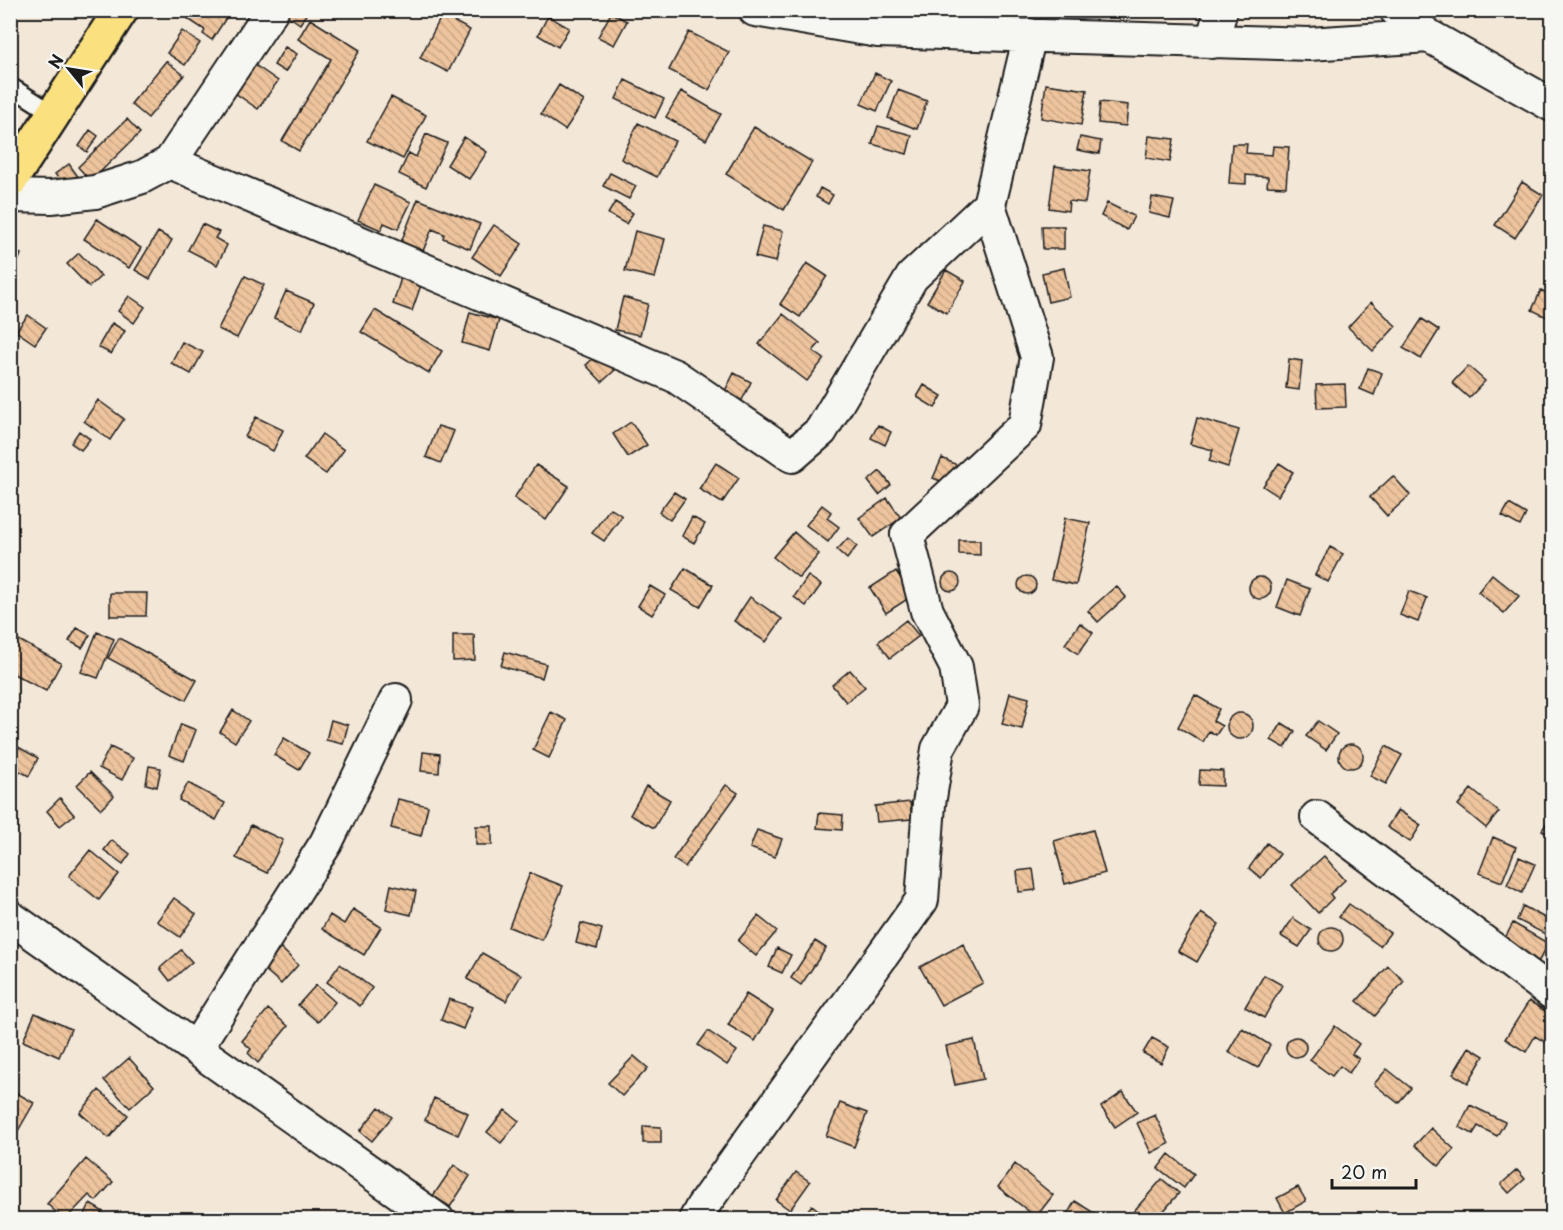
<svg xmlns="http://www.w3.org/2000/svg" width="1563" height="1230" font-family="'Playpen Sans',sans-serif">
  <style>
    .building { fill: url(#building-back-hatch); stroke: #1c1c1c; stroke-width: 1.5 }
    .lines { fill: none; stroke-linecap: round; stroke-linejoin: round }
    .lane-casing { stroke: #1c1c1c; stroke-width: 21 }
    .street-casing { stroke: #1c1c1c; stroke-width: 36 }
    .highway-casing { stroke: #1c1c1c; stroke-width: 38 }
    .lane { stroke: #f6f6f2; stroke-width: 16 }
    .street { stroke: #f6f6f2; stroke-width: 32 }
    .highway { stroke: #fbe080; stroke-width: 33 }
  </style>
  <defs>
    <pattern id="building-back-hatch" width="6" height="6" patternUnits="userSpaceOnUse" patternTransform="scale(1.5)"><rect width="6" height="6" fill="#edc49d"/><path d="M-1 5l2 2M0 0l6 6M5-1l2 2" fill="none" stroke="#cba887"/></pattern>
  </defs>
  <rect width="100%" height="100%" fill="#f3e7d8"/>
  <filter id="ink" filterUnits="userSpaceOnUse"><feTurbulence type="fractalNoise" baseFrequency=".0167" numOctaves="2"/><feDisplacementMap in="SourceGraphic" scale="12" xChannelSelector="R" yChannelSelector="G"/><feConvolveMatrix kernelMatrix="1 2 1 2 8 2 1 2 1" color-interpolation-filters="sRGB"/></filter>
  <g filter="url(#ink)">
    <!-- building -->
    <path class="building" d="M193,10H214L226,18L212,40L203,34L205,30L188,19Z
      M280,10H309L300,24Z
      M611,13L627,21L614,45L598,37Z
      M442,15L470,30L448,72L420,58Z
      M548,16L569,28L558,47L538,35Z
      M310,19L360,50L299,151L282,141L331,59L298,39Z
      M182,31L200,43L185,65L167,53Z
      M689,32L729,52L709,90L669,70Z
      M285,47L297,54L285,72L274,65Z
      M166,61L184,75L148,118L131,104Z
      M255,65L278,81L258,109L235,93Z
      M875,73L891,81L877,111L861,104Z
      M625,80L664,99L655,118L616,99Z
      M1046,84L1087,90L1081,125L1041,118Z
      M559,85L584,101L565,130L541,114Z
      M898,90L927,101L917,129L888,118Z
      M681,91L721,114L706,140L666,117Z
      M391,97L426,115L403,159L367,141Z
      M1100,102L1128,105L1126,126L1098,123Z
      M127,119L140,133L91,181L78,167Z
      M638,123L675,141L657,177L621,159Z
      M878,126L912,135L907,154L872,144Z
      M754,127L812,162L784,210L726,174Z
      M90,130L98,136L87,152L79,146Z
      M426,134L447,143L426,187L399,174L409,153L416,157Z
      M1149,136L1174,139L1170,162L1146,158Z
      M464,137L487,152L469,179L447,165Z
      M1080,137L1101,141L1099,154L1077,150Z
      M1232,144H1247L1246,153L1272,155L1273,146L1289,147L1286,187L1267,186L1268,177L1246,175V184L1229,183Z
      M69,164L82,182L68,192L55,174Z
      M1055,166L1090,171L1085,203L1069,201L1068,211L1049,208Z
      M610,173L636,186L629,199L603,186Z
      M1522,182L1543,195L1515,238L1495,225Z
      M374,185L411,202L398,229L384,223L381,230L358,220Z
      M820,188L833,195L828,204L816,197Z
      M1152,197L1174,201L1170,218L1149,213Z
      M418,199L480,224L470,249L443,238L444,234L432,229L423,251L401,242Z
      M615,202L633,213L626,224L608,214Z
      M1107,203L1134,216L1127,230L1101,216Z
      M97,219L141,248L129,268L84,239Z
      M202,224L219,232L215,238L227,245L217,265L188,250Z
      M494,225L522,244L501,276L472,257Z
      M763,226L783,231L776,262L755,257Z
      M1042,226H1064V249H1043Z
      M635,231L665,239L655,278L625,271Z
      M158,232L172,240L150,279L135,270Z
      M10,250L21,254L12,278L10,277Z
      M79,253L101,276L89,287L67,264Z
      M807,263L827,276L800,317L780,304Z
      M1064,268L1070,297L1048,302L1042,273Z
      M946,270L965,281L947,313L927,302Z
      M245,276L264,285L237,338L218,329Z
      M401,278L421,285L412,311L393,304Z
      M1541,290L1552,296V310L1549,318L1532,310Z
      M286,291L314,303L302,330L274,318Z
      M129,296L145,307L134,323L118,311Z
      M623,297L648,304L640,335L615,330Z
      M1371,302L1396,326L1373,351L1348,327Z
      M375,310L442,351L429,373L361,332Z
      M470,312L499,320L490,351L462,343Z
      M783,314L820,343L813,351L824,359L807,381L759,344Z
      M28,315L46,328L35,344L16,331Z
      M1422,319L1439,330L1421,359L1403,348Z
      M112,323L125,331L111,354L98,347Z
      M182,342L203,352L191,374L171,363Z
      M599,353L615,370L602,382L586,365Z
      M1289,359L1302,361L1299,390L1286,388Z
      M1468,366L1485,381L1469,398L1452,383Z
      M1368,368L1382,373L1374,395L1360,389Z
      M734,373L751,382L740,404L723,395Z
      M1345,384L1346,407L1317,408L1316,385Z
      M924,385L942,396L935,408L917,397Z
      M98,400L124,419L110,440L84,421Z
      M256,417L283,430L273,451L245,437Z
      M1197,418L1239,430L1228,467L1209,461L1213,450L1190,444Z
      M631,422L647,445L628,457L613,434Z
      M878,425L891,432L885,445L871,438Z
      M438,426L454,431L441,463L426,457Z
      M79,431L90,439L81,450L71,443Z
      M322,434L344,450L326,474L304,459Z
      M942,458L957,465L948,484L933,478Z
      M716,463L739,478L722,503L699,489Z
      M1279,463L1293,472L1278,496L1263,486Z
      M536,465L569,486L546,520L514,498Z
      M880,471L891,485L879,495L868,481Z
      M1393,476L1410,495L1387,516L1370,497Z
      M674,492L685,499L670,520L659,512Z
      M887,498L901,518L873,537L859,518Z
      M1509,504L1526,514L1520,526L1502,516Z
      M822,505L831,512L827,518L839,527L828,542L806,525Z
      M610,508L622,516L604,541L592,533Z
      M692,517L705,524L694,543L682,536Z
      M1065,518L1090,523L1076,585L1051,580Z
      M794,532L819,554L799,578L773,557Z
      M848,538L857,546L847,559L837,550Z
      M959,540H980V555L959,554Z
      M1330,547L1343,554L1328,582L1315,575Z
      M685,568L713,585L700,607L671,590Z
      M896,571L912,596L886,613L870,588Z
      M942 582a9 9 0 1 1 18 0a9 9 0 1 1-18 0Z
      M1492,574L1519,596L1504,613L1478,592Z
      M1018 585a9 9 0 1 1 18 0a9 9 0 1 1-18 0Z
      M808,576L821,585L806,606L794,597Z
      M1249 588a11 11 0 1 1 22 0a11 11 0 1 1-22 0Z
      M1287,580L1310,589L1300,616L1277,607Z
      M650,586L665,595L652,615L638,606Z
      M1116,586L1126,597L1098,622L1088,611Z
      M1409,591L1427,598L1418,622L1400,615Z
      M110,593H147L146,616H110Z
      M750,597L782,619L766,642L734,621Z
      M906,620L919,636L890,658L878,642Z
      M1080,623L1093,633L1078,654L1065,644Z
      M77,628L90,635L82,648L69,641Z
      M97,632L114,639L98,678L81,672Z
      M453,635H474L475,660L453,661Z
      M119,638L197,680L186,700L108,658Z
      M17,639L61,663L46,691L10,672V651Z
      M505,652L546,664L542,678L501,666Z
      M850,670L865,687L846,702L832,685Z
      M1010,693L1029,698L1022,729L1002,724Z
      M1195,695L1219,709L1213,721L1222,726L1216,735L1209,731L1203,742L1178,727Z
      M233,710L249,721L235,742L220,732Z
      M551,712L567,720L549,758L533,750Z
      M1227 726a13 13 0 1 1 26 0a13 13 0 1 1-26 0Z
      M331,720L348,725L343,744L326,740Z
      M1318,721L1337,734L1326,750L1306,736Z
      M1282,723L1295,731L1285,748L1271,740Z
      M181,724L196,730L184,761L169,755Z
      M284,738L309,753L299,770L274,755Z
      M11,743L38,758L29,776L10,766Z
      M1339 756a12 12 0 1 1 24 0a12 12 0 1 1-24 0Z
      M1386,746L1402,755L1386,784L1370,776Z
      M110,747L133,758L122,780L99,768Z
      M423,752L440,754L439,773L421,771Z
      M149,766L161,768L157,787L146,784Z
      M1200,770L1223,771V786L1199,785Z
      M90,772L114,796L101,809L77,785Z
      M188,783L225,803L216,820L179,800Z
      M726,785L738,793L685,867L673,859Z
      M646,786L670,800L654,828L630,815Z
      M1471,789L1499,812L1486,828L1458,805Z
      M60,798L74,815L60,826L47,811Z
      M398,799L428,806L421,836L391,828Z
      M910,802L912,819L877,822L875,806Z
      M1398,810L1421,825L1410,842L1387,827Z
      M819,813L843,815L842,830L817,828Z
      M1552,815V837L1542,830Z
      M251,825L283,840L267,873L236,858Z
      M476,826H492V845H476Z
      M757,830L782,839L775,857L750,848Z
      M1093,830L1105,873L1065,884L1054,841Z
      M1493,837L1516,847L1502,882L1479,873Z
      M112,840L130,854L123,864L104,850Z
      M1267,843L1280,854L1261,878L1249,868Z
      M90,850L119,874L99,900L69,876Z
      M1324,856L1345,880L1330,894L1333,898L1318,913L1292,885Z
      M1519,857L1535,864L1522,893L1507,885Z
      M1033,869L1036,890L1019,892L1017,871Z
      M530,873L563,886L542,940L509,927Z
      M391,885L416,891L411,915L386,909Z
      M174,898L196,914L180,937L157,921Z
      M1349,904L1390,933L1380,946L1339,917Z
      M1523,906L1552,922L1549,936L1517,920Z
      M353,909L381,927L364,955L322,929L330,915L344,924Z
      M1201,913L1219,924L1197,962L1178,951Z
      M758,916L777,931L756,956L738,941Z
      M1293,918L1311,930L1299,947L1281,936Z
      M581,923L602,929L597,949L576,943Z
      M1513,923L1549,944L1538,962L1503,942Z
      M1319 939a12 12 0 1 1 24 0a12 12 0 1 1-24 0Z
      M815,941L826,948L801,985L791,978Z
      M963,944L983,983L941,1005L920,967Z
      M281,948L298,965L281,984L263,968Z
      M777,948L791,955L782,973L769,967Z
      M181,950L192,962L170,981L160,968Z
      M482,953L521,975L506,1001L467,979Z
      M340,964L372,988L360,1006L327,982Z
      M1388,966L1404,981L1375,1016L1357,1001Z
      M1264,975L1282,985L1264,1018L1245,1007Z
      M316,985L335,1002L318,1022L298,1005Z
      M746,994L773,1011L755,1041L728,1025Z
      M449,999L472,1007L463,1029L441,1020Z
      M1529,1001L1552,1015V1030L1545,1042L1535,1036L1526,1052L1505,1039Z
      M268,1009L288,1026L258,1063L248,1053L251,1049L242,1041Z
      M35,1013L71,1029L59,1057L23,1041Z
      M1335,1026L1359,1044L1352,1054L1359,1059L1349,1073L1340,1066L1332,1076L1310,1060Z
      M1242,1028L1270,1045L1258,1068L1228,1052Z
      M708,1031L737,1051L727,1065L698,1045Z
      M1286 1047a10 10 0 1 1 20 0a10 10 0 1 1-20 0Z
      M1152,1038L1169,1047L1161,1063L1143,1053Z
      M974,1040L983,1079L955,1085L946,1046Z
      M1469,1047L1484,1056L1468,1083L1453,1074Z
      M634,1056L648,1068L622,1096L608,1083Z
      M129,1058L154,1086L130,1108L104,1080Z
      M1387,1069L1411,1088L1398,1103L1374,1084Z
      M10,1089L34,1103L15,1136L10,1133Z
      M99,1090L128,1115L109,1138L80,1113Z
      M1123,1092L1137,1112L1115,1127L1101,1107Z
      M434,1098L468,1113L458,1135L425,1120Z
      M840,1103L867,1113L854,1147L826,1136Z
      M1470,1105L1505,1122L1497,1136L1478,1126L1473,1134L1459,1127Z
      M379,1107L392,1117L372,1141L360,1131Z
      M505,1110L519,1121L501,1143L487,1132Z
      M1155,1115L1169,1144L1151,1153L1137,1123Z
      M643,1126L661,1127V1143H643Z
      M1431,1128L1454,1149L1439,1166L1415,1145Z
      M1169,1154L1194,1174L1184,1188L1158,1168Z
      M86,1159L113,1182L96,1201L89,1195L65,1220L47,1204Z
      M1015,1164L1053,1195L1036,1217L998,1187Z
      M454,1165L470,1176L450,1207L433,1196Z
      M1517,1170L1525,1179L1509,1193L1501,1184Z
      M796,1172L810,1182L790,1210L776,1200Z
      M1162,1179L1179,1193L1156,1220H1142L1133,1212Z
      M1298,1187L1306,1201L1285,1213L1277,1198Z
      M1075,1201L1097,1215L1094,1220H1064Z
      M90,1204L102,1211L98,1220H82Z
      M812,1205L823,1214L819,1220H807L803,1216Z"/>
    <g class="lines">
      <!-- lane casing -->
      <g class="lane-casing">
        <path id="lane" d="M10,86L54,114"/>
      </g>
      <!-- street casing -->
      <g class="street-casing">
        <path id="street" d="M755,10L878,31L1309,44L1429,36
          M1396,10L1429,36L1552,105
          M1212,42L1221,10
          M170,162L675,376L792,456L821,431L912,277L989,205
          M10,196L51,197L95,192L142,177L170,162L272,10
          M1317,817L1552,993
          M10,917L438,1220
          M196,1048L326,843L396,700
          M695,1220L702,1207L922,900L929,804L938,749L962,706L956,667L927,611L907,535L1025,425L1037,357L989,205L1030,35"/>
      </g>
      <!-- highway casing -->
      <g class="highway-casing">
        <path id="highway" d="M10,181L121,10"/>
      </g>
      <!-- lane -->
      <use href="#lane" class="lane"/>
      <!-- street -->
      <use href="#street" class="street"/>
      <!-- highway -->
      <use href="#highway" class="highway"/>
    </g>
  </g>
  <!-- margin -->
  <rect width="1563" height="1230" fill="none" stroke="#f6f6f2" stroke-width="36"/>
  <rect x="18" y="18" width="1527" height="1194" fill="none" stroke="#1c1c1c" stroke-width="2" filter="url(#ink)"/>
  <!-- north arrow -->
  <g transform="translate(69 69) rotate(300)" stroke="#f6f6f2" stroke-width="4.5" paint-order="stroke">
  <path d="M0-4.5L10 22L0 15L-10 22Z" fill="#1c1c1c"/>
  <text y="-9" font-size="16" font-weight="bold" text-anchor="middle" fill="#1c1c1c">N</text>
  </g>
  <!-- scale -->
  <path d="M1332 1179v9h84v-9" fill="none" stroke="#1c1c1c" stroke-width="3"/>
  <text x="1341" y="1179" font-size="18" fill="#1c1c1c" stroke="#f6f6f2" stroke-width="4.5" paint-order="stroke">20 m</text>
</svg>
